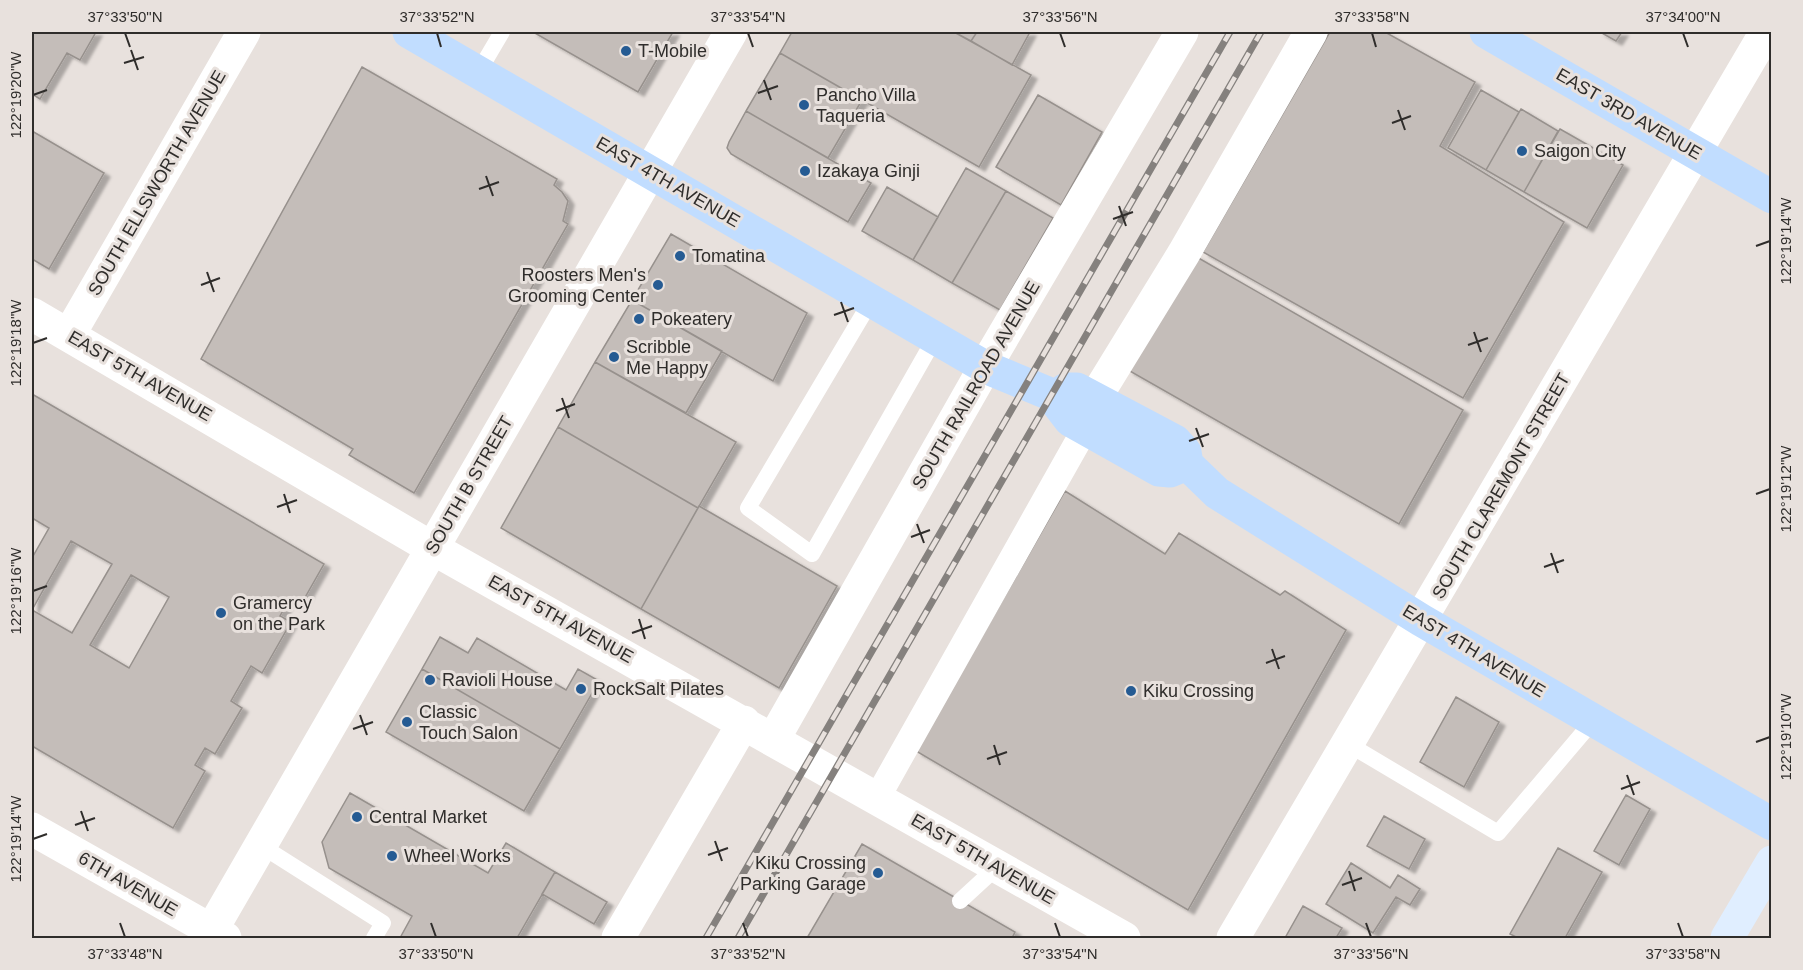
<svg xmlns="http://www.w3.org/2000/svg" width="1803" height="970" font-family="Arial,sans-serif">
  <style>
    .building { fill: #c4bdb9; stroke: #97918d; stroke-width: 1.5; fill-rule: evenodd; filter: url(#shadow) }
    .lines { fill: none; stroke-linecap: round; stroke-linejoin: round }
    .service { stroke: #fff; stroke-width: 16 }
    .pedestrian { stroke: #fff; stroke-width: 26 }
    .minor { stroke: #fff; stroke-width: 33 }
    .secondary { stroke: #e0eeff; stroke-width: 33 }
    .primary { stroke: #c1ddff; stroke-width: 33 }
    .rail-casing { stroke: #85817e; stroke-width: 7 }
    .rail { stroke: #e8e1dd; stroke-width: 4.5; stroke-dasharray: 14; stroke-linecap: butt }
    .ticks { fill: none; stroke: #2f2d2b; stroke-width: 2 }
    .poi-dot { fill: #255b93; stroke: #e8e1dd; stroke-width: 2 }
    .labels { text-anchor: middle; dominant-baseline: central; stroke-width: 6; stroke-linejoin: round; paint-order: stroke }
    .poi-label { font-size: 18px; fill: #2f2d2b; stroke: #e8e1dd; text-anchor: start }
    .street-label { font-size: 18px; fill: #2f2d2b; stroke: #e8e1dd }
    .neatline { fill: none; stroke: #2f2d2b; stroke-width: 2 }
    .ticks-label { font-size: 15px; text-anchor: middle; fill: #2f2d2b }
  </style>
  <defs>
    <filter id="shadow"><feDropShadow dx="6" dy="4" stdDeviation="1.5" flood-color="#0004"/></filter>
  </defs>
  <rect width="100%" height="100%" fill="#e8e1dd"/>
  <!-- building -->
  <path class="building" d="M32,32H96L80,60L67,53L40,99L32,94Z
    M533,32H673L638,92Z
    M792,32H954L1031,75L979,167L780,53Z
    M954,32H977L971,41Z
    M977,32H1030L1012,65L971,41Z
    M1330,32H1385L1475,82L1440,146L1564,222L1463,398L1203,252Z
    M1600,32H1622L1616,41Z
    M780,53L862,100L828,158L746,111Z
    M362,67L557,179L554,185L562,192L568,201L563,221L568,224L414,493L349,455L353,449L201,359Z
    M1481,90L1519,112L1486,170L1448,148Z
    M1038,95L1102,132L1061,205L996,167Z
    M1521,109L1558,131L1524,192L1486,170Z
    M746,111L871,183L848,222L731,154L727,148L729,142Z
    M1560,129L1623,165L1587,228L1524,192Z
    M32,131L104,173L49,269L32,259Z
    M966,168L1006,191L952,283L913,260Z
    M887,187L938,217L913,260L862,231Z
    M1006,191L1053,218L1000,310L952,283Z
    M671,234L807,313L773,381L632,300Z
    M1195,256L1463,410L1399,524L1128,370Z
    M632,300L722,351L686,413L595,362Z
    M595,362L736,442L698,508L558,427Z
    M32,394L324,564L299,608L288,602L280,616L291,622L262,673L251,666L231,701L242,708L215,754L205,748L195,765L205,771L173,828L32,746V558L49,528L32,518ZM71,541L112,564L72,633L32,610ZM131,575L169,597L129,668L90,645Z
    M558,427L698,508L641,609L501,528Z
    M1065,491L1165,554L1179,533L1280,595L1285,591L1346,630L1188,910L916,751Z
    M699,506L837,586L779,688L641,609Z
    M440,637L468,653L477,638L566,690L578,669L599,681L560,749L422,669Z
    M422,669L560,749L524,811L386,732Z
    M1456,697L1499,722L1464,787L1420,762Z
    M350,793L488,873L506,843L555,872L517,938H400L412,916L329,868L322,842Z
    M1626,795L1650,809L1619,865L1594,851Z
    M1384,816L1425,839L1409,869L1367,846Z
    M862,844L1015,932L1012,938H807Z
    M1558,848L1602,872L1565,938H1518L1510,934Z
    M1351,863L1390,888L1398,875L1420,889L1410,905L1396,897L1373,933L1326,904Z
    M555,872L607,902L594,924L542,894Z
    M1303,906L1342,928L1336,938H1285Z"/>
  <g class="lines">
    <!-- service -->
    <path class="service" d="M479,71L502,32
      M871,301L748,508L812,554L935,338
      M1348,744L1498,833L1593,721
      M260,845L383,923L374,938
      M960,901L997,867"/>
    <!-- pedestrian -->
    <path class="pedestrian" d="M877,798L1085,429"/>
    <!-- minor -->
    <path class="minor" d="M32,314L432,548L1124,938
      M69,335L244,32
      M1095,398L1184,253L1311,32
      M773,740L985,367L1182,32
      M32,829L225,938
      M207,938L731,32
      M618,938L744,722
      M1233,938L1766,32"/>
    <!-- secondary -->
    <path class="secondary" d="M1727,938L1772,862"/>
    <!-- primary -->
    <path class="primary" d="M409,32L985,367L1050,394L1070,420L1159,470L1170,471L1187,464
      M1486,32L1772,197
      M1055,397L1066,389H1077L1175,441L1185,452L1187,464L1217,493L1421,620L1772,824"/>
    <!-- rail casing -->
    <g class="rail-casing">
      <path id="rail" d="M706,938L1230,32
        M738,938L1261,32"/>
    </g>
    <!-- rail -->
    <use href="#rail" class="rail"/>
  </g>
  <!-- ticks -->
  <path class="ticks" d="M125,33L130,47M437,33L441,47M748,33L753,47M1060,33L1065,47M1372,33L1376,47M1683,33L1688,47M131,50L138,70M124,63L144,57M764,80L771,100M758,93L778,86M33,95L47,90M1398,110L1405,130M1392,123L1411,116M486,176L493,196M479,189L499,182M1119,206L1126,226M1113,219L1133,212M1756,246L1770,241M207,272L214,292M201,285L220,278M841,302L848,322M834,315L854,308M1474,332L1481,352M33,343L47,338M1468,345L1488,338M562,398L569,418M556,411L575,404M1196,428L1203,447M1189,441L1209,434M284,494L290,513M1756,494L1770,489M277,507L297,500M917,524L924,543M911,537L930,530M1551,553L1558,573M1544,567L1564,560M33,591L47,586M639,619L645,639M632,633L652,626M1272,649L1279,669M1266,663L1285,656M360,715L367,735M353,729L373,722M1756,742L1770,737M994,745L1000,765M987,759L1007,752M1627,775L1634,795M1621,789L1640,782M81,811L88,831M75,825L95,818M33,839L47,834M715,841L722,861M708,855L728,848M1349,871L1355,891M1342,885L1362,878M120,923L125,937M431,923L436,937M743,923L748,937M1055,923L1060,937M1366,923L1371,937M1678,923L1683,937"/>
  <!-- markers -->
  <g class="poi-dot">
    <circle cx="626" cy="51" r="6"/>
    <circle cx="804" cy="105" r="6"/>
    <circle cx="1522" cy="151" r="6"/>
    <circle cx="805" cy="171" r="6"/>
    <circle cx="680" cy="256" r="6"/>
    <circle cx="658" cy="285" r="6"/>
    <circle cx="639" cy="319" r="6"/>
    <circle cx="614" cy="357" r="6"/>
    <circle cx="221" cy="613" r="6"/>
    <circle cx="430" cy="680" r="6"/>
    <circle cx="581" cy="689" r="6"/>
    <circle cx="1131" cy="691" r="6"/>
    <circle cx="407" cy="722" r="6"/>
    <circle cx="357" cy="817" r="6"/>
    <circle cx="392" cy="856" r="6"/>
    <circle cx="878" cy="873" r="6"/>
  </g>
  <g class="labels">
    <!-- poi labels -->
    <g class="poi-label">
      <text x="638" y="51">T-Mobile</text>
      <text x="816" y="95">Pancho Villa<tspan x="816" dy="21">Taqueria</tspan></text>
      <text x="1534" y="151">Saigon City</text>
      <text x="817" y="171">Izakaya Ginji</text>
      <text x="692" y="256">Tomatina</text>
      <text x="646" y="275" text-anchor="end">Roosters Men's<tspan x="646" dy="21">Grooming Center</tspan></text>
      <text x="651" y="319">Pokeatery</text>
      <text x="626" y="347">Scribble<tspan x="626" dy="21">Me Happy</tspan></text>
      <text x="233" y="603">Gramercy<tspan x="233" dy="21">on the Park</tspan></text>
      <text x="442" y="680">Ravioli House</text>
      <text x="593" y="689">RockSalt Pilates</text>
      <text x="1143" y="691">Kiku Crossing</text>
      <text x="419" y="712">Classic<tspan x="419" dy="21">Touch Salon</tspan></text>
      <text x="369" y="817">Central Market</text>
      <text x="404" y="856">Wheel Works</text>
      <text x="866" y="863" text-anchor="end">Kiku Crossing<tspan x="866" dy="21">Parking Garage</tspan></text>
    </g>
    <!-- street labels -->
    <g class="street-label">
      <text transform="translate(1629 114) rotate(30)">EAST 3RD AVENUE</text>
      <text transform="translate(668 182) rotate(30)">EAST 4TH AVENUE</text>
      <text transform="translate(157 183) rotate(-60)">SOUTH ELLSWORTH AVENUE</text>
      <text transform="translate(140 376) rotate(30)">EAST 5TH AVENUE</text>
      <text transform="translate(976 385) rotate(-60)">SOUTH RAILROAD AVENUE</text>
      <text transform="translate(469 485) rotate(-60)">SOUTH B STREET</text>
      <text transform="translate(1501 486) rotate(-60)">SOUTH CLAREMONT STREET</text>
      <text transform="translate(561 619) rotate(29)">EAST 5TH AVENUE</text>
      <text transform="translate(1474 651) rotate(31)">EAST 4TH AVENUE</text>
      <text transform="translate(983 859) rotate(30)">EAST 5TH AVENUE</text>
      <text transform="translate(128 884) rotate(30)">6TH AVENUE</text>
    </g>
  </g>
  <!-- border -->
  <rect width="1803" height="970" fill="none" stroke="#e8e1dd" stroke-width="66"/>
  <rect x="33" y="33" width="1737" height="904" class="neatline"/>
  <g class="ticks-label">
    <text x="125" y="22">37°33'50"N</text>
    <text x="437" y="22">37°33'52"N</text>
    <text x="748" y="22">37°33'54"N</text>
    <text x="1060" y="22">37°33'56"N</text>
    <text x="1372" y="22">37°33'58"N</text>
    <text x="1683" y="22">37°34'00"N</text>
    <text transform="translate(16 95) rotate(-90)" y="5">122°19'20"W</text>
    <text transform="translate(1786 241) rotate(-90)" y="5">122°19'14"W</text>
    <text transform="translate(16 343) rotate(-90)" y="5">122°19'18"W</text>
    <text transform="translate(1786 489) rotate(-90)" y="5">122°19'12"W</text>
    <text transform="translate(16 591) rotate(-90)" y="5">122°19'16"W</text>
    <text transform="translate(1786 737) rotate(-90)" y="5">122°19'10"W</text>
    <text transform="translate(16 839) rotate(-90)" y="5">122°19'14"W</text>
    <text x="125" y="959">37°33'48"N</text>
    <text x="436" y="959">37°33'50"N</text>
    <text x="748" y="959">37°33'52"N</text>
    <text x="1060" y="959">37°33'54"N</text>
    <text x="1371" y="959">37°33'56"N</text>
    <text x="1683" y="959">37°33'58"N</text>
  </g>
</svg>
